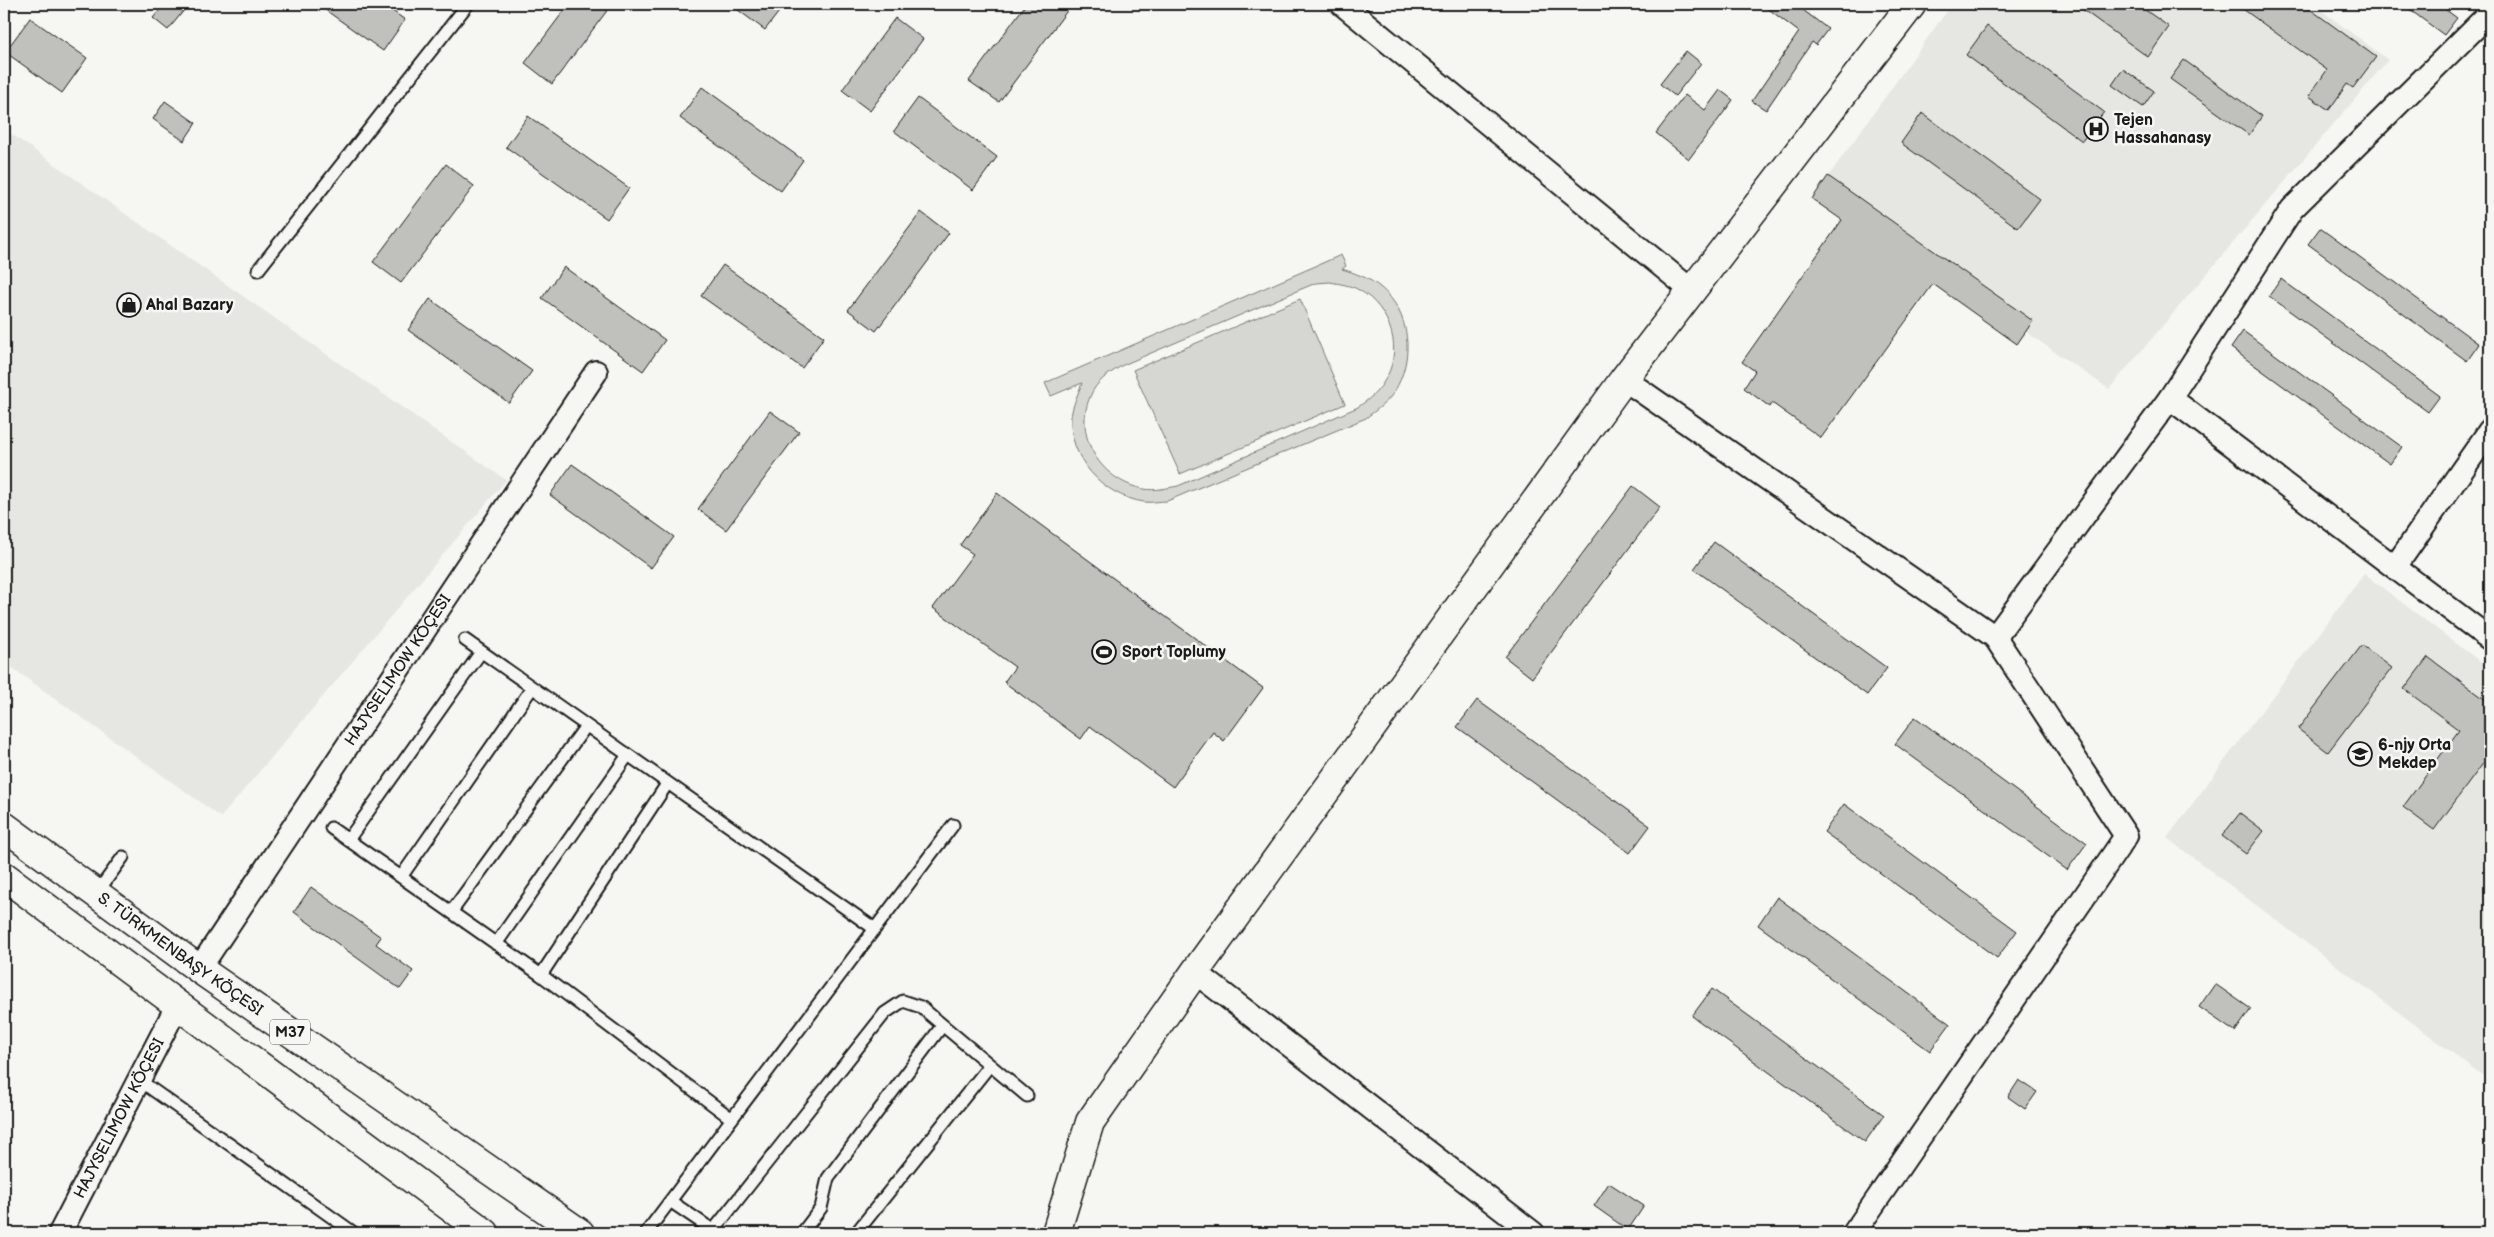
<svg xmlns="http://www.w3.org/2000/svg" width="2494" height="1237" font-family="'Balsamiq Sans',sans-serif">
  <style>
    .built { fill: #e6e6e2 }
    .green { fill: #d6d6d2; stroke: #797977; fill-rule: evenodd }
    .building { fill: #c0c0bd; stroke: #1c1c1c }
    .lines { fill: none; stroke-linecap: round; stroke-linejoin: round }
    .service-casing { stroke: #1c1c1c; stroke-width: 15 }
    .minor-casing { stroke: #1c1c1c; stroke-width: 26 }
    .tertiary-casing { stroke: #1c1c1c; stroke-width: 31 }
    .trunk-casing { stroke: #1c1c1c; stroke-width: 31 }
    .service { stroke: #f6f6f2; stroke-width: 11 }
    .minor { stroke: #f6f6f2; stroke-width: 22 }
    .tertiary { stroke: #f6f6f2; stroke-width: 28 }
    .trunk { stroke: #f6f6f2; stroke-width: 28 }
    .labels { text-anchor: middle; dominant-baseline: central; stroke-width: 5; stroke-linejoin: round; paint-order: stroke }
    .shield { fill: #f6f6f2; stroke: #5d5d5c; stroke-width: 1 }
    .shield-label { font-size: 15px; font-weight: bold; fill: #1c1c1c }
    .poi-label { font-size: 16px; font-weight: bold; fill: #1c1c1c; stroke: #f6f6f2; text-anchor: start }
    .street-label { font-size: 16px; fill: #1c1c1c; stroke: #f6f6f2 }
  </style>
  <rect width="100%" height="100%" fill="#f6f6f2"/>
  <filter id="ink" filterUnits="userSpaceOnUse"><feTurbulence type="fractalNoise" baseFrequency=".02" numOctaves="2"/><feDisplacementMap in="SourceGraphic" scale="10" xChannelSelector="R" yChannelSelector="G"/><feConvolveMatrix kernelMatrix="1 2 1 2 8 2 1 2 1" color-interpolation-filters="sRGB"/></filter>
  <g filter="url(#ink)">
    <!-- built -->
    <path class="built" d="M1952,4H2313L2388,60L2109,389L2026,332L2017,344L1812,199Z
      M4,129L506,480L221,817L4,662Z
      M2364,574L2490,669V1081L2167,838Z"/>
    <!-- green -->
    <path class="green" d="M1341,255L1346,266L1342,269C1355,273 1369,278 1380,287C1411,312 1415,359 1394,392C1387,403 1376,410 1366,418L1167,501C1160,501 1152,503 1144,502C1103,496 1068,458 1071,416C1073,404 1078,394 1082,383L1051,396L1045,383ZM1330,282C1340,284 1350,285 1359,290C1391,308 1405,352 1383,383C1377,393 1368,400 1358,407L1178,486C1167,488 1155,491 1144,489C1099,481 1069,431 1094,389C1101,378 1112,372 1123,365L1299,290L1316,283Z
      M1300,299L1345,404L1180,474L1133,370Z"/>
    <!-- building -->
    <path class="building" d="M165,4H189L168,30L153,18Z
      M317,4H383L405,20L383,51Z
      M569,4H612L552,84L525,63Z
      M730,4H785L765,30Z
      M1026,4H1072L999,102L969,81Z
      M1762,4H1795L1828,29L1816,45L1812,42L1766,110L1752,101L1799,32Z
      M2075,4H2137L2169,27L2148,57Z
      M2236,4H2303L2376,57L2353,88L2347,84L2329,110L2309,96L2327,70Z
      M2402,4H2438L2457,18L2444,35Z
      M30,18L87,58L62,93L5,52Z
      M895,18L923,39L870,111L842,90Z
      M1987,26L2104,112L2082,141L1966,55Z
      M1686,51L1701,63L1675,96L1660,84Z
      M2184,60L2262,116L2249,135L2170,79Z
      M2123,69L2154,91L2143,107L2112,85Z
      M702,87L803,160L781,191L680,118Z
      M1720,90L1733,100L1689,159L1656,133L1685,95L1705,110Z
      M918,98L997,157L973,190L894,131Z
      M165,101L196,123L184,141L153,119Z
      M1922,113L2040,199L2018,228L1901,143Z
      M528,116L629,188L607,219L506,147Z
      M446,164L474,186L401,283L373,262Z
      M1828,176L2033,321L2017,344L1933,284L1821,438L1772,403L1770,407L1744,388L1755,371L1742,362L1842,220L1812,199Z
      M921,212L949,233L876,331L848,310Z
      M2320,228L2479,344L2467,361L2308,244Z
      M723,265L824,337L802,368L701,296Z
      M564,267L665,340L643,371L542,298Z
      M2281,279L2440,396L2428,412L2269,296Z
      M430,299L532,371L509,403L408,330Z
      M2243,331L2402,447L2390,464L2231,348Z
      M770,411L799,432L726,530L698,509Z
      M572,464L674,537L651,568L550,495Z
      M1633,486L1660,507L1532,678L1505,657Z
      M997,493L1263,688L1224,741L1213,732L1173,787L1090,726L1081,739L1004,682L1015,667L933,608L973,554L960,545Z
      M1714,542L1887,668L1867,695L1694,569Z
      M2362,645L2392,668L2328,752L2298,729Z
      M2428,657L2490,703V754L2434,830L2403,807L2459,730L2404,689Z
      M1477,700L1650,826L1630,853L1457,727Z
      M1915,717L2087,843L2067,870L1895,744Z
      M1844,804L2017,931L1997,958L1824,832Z
      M2240,813L2264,831L2246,854L2222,836Z
      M311,887L381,937L376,944L413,971L400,989L294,912Z
      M1777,897L1950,1024L1930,1051L1758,925Z
      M2215,984L2251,1009L2235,1032L2199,1007Z
      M1712,989L1884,1115L1865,1142L1692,1016Z
      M2019,1080L2037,1092L2025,1109L2008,1097Z
      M1609,1183L1644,1206L1628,1230L1594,1206Z"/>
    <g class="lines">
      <!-- service casing -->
      <g class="service-casing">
        <path id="service" d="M258,270L468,4
          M465,640L875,929
          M331,828L541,975L732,1119
          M348,840L481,652
          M401,877L532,688
          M96,894L123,857
          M452,911L586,726
          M496,944L628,755
          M541,975L667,784
          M139,1080L354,1233
          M670,1201L717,1233
          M713,1231L885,1013L903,1001L921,1007L1027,1096
          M646,1233L953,825
          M802,1233L821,1208L828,1178L942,1026
          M856,1233L990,1065"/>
      </g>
      <!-- minor casing -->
      <g class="minor-casing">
        <g id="minor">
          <path d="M1342,4L1691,290"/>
          <path d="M1624,379L1995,637L2170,398L2490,639"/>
          <path d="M2170,398L2292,209L2490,13"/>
          <path d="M2395,567L2490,430"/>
          <path id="s1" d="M199,969L596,372"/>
          <path d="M1195,972L1533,1233"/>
          <path id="s2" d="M60,1233L178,1004"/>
          <path d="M1854,1233L2126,836L1995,637"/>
        </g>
      </g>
      <!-- tertiary casing -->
      <g class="tertiary-casing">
        <path id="tertiary" d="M1056,1233L1090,1122L1195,972L1624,379L1912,4"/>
      </g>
      <!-- trunk casing -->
      <g class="trunk-casing">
        <g id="trunk">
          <path id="s3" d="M4,826L199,969L580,1233"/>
          <path d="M4,876L485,1233"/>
        </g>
      </g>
      <!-- service -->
      <use href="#service" class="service"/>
      <!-- minor -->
      <use href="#minor" class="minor"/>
      <!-- tertiary -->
      <use href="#tertiary" class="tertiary"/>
      <!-- trunk -->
      <use href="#trunk" class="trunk"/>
    </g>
  </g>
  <!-- icons -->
  <defs>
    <g id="hospital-ring" transform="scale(1.25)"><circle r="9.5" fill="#f6f6f2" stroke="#1c1c1c" stroke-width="1.5"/><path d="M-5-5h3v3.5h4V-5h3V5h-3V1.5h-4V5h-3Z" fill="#1c1c1c"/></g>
    <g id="shop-ring" transform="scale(1.25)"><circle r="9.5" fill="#f6f6f2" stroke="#1c1c1c" stroke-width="1.5"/><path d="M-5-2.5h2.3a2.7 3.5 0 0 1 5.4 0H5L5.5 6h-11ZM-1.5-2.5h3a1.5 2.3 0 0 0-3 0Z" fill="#1c1c1c"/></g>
    <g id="stadium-ring" transform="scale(1.25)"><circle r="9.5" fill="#f6f6f2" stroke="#1c1c1c" stroke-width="1.5"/><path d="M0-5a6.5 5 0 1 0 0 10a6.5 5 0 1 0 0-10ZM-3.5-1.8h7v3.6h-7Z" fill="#1c1c1c"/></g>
    <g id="school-ring" transform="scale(1.25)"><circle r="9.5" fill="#f6f6f2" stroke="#1c1c1c" stroke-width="1.5"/><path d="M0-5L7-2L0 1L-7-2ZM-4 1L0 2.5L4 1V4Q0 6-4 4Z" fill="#1c1c1c"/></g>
  </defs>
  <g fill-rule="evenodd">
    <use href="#hospital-ring" x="2096" y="129"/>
    <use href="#shop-ring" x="129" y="305"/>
    <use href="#stadium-ring" x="1104" y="652"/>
    <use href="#school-ring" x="2360" y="754"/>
  </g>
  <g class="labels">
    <!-- shield labels -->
    <rect class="shield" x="270" y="1019.5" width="40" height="25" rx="4"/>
    <g class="shield-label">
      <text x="290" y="1032">M37</text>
    </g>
    <!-- poi labels -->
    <g class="poi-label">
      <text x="2114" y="120">Tejen<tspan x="2114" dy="18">Hassahanasy</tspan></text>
      <text x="146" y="305">Ahal Bazary</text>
      <text x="1122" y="652">Sport Toplumy</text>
      <text x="2378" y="745">6-njy Orta<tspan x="2378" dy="18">Mekdep</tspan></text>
    </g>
    <!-- street labels -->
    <g class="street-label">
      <text stroke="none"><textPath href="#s1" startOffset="359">HAJYSELIMOW KÖÇESI</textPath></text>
      <text stroke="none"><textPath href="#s3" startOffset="218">S. TÜRKMENBAŞY KÖÇESI</textPath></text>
      <text stroke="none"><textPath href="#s2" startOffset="129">HAJYSELIMOW KÖÇESI</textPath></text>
    </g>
  </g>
  <!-- margin -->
  <rect width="2494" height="1237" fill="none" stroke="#f6f6f2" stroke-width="20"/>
  <rect x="10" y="10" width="2474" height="1217" fill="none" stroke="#1c1c1c" stroke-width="2" filter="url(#ink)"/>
</svg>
